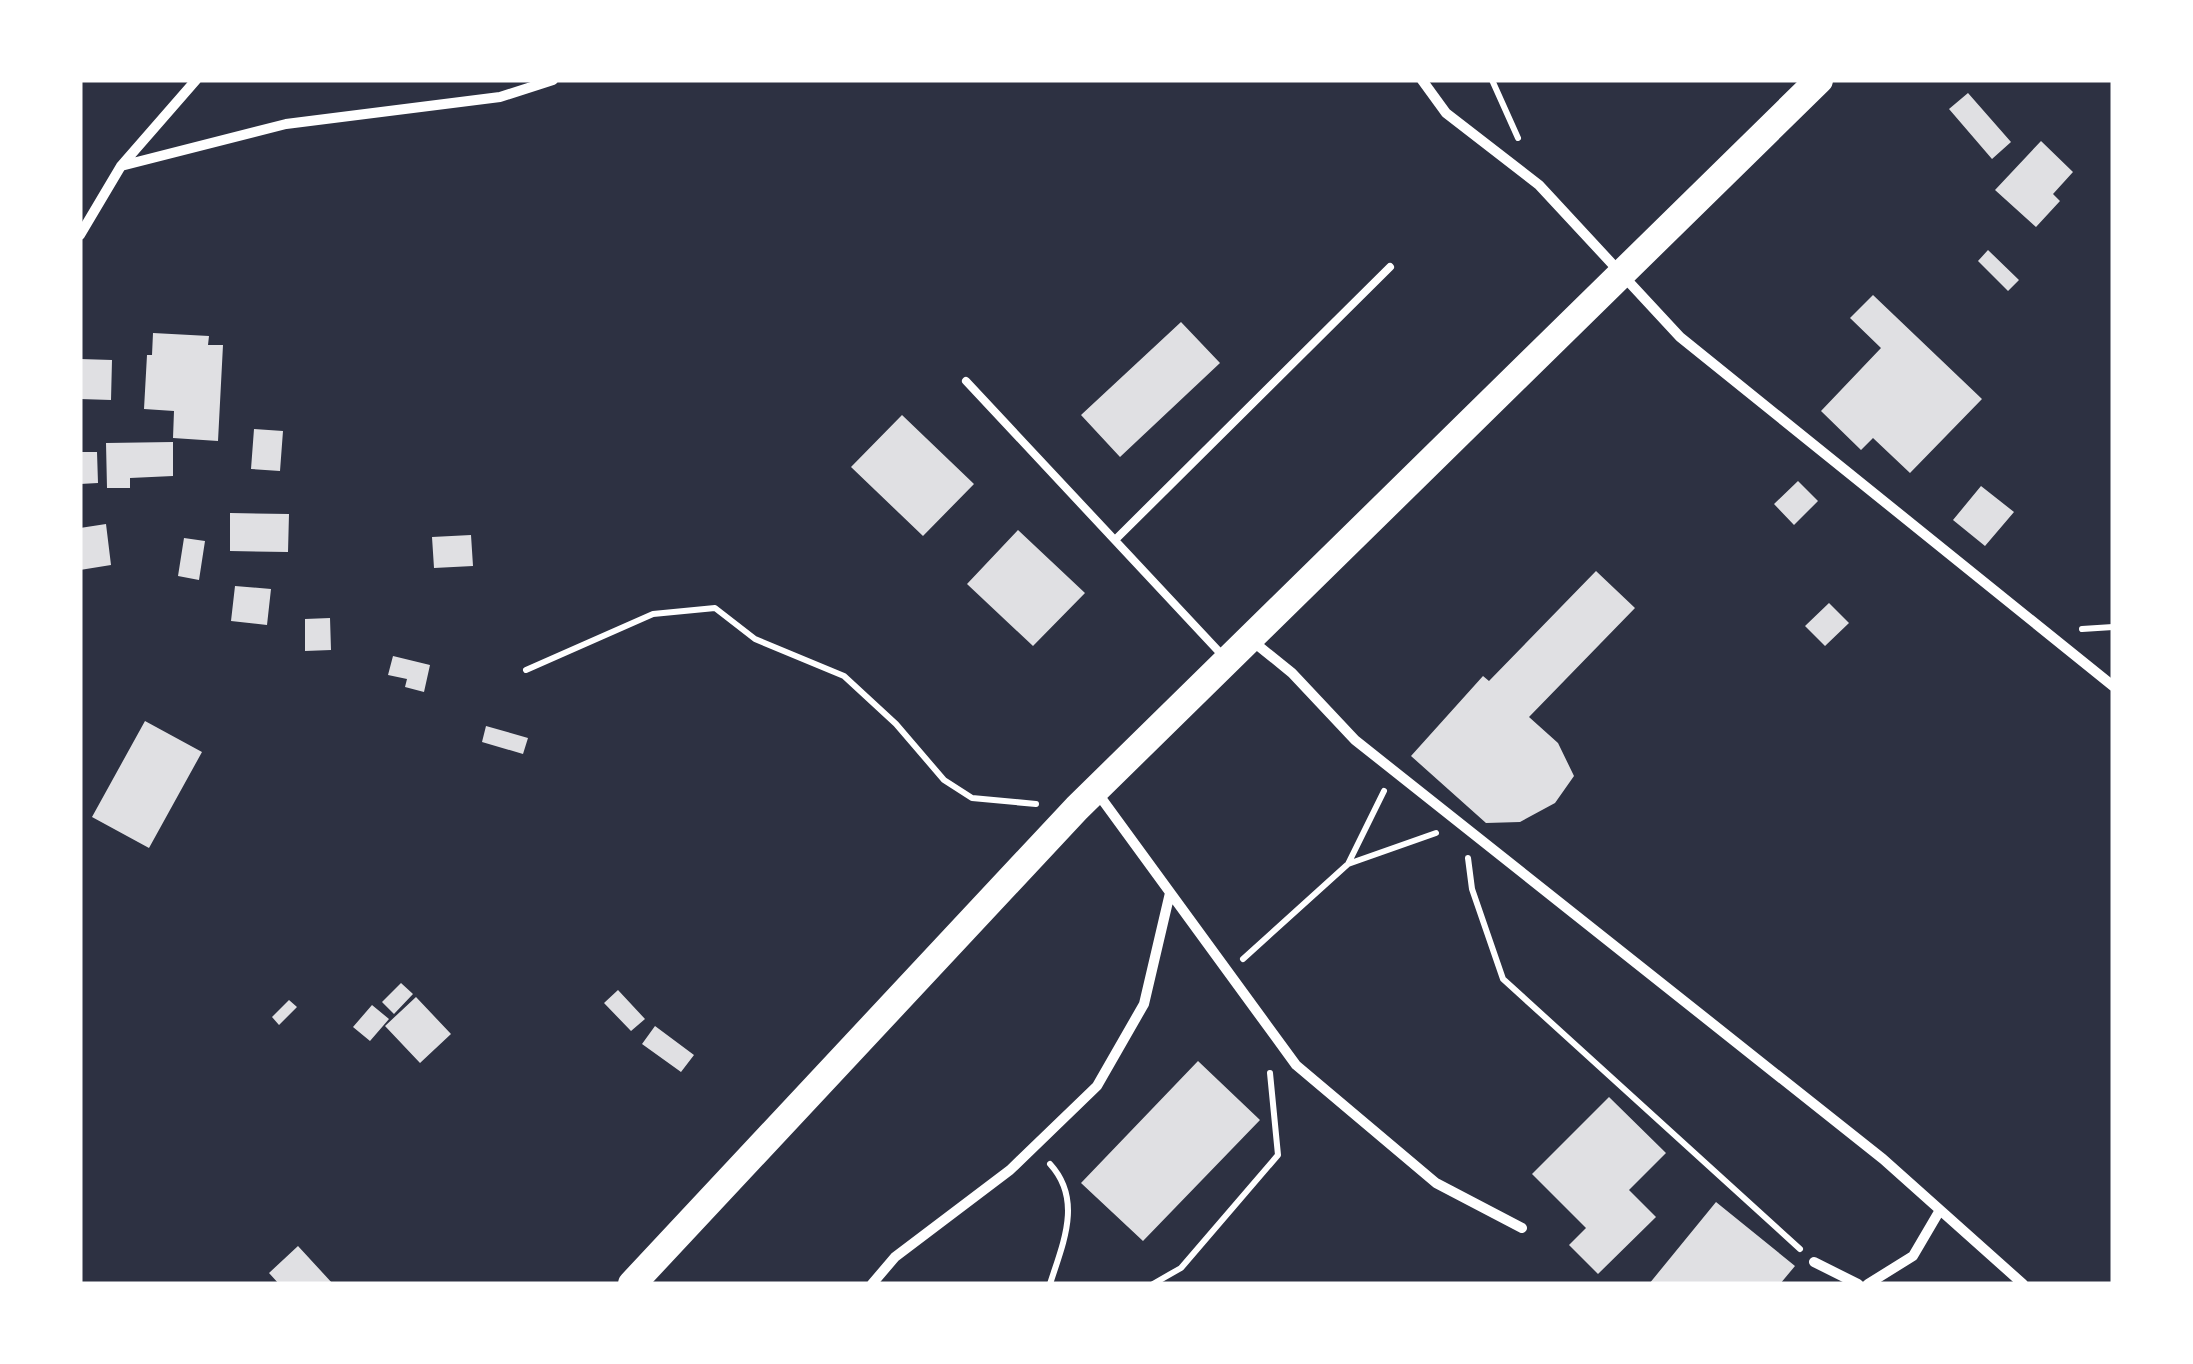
<svg xmlns="http://www.w3.org/2000/svg" width="2193" height="1364" font-family="'Public Sans',sans-serif">
  <style>
    .building { fill: #e0e0e3 }
    .lines { fill: none; stroke-linecap: round; stroke-linejoin: round }
    .path { stroke: #fff; stroke-width: 6 }
    .service { stroke: #fff; stroke-width: 8 }
    .minor { stroke: #fff; stroke-width: 10 }
    .trunk { stroke: #fff; stroke-width: 28 }
  </style>
  <rect width="100%" height="100%" fill="#2d3142"/>
  <!-- building -->
  <path class="building" d="M1968,93L2011,142L1992,159L1949,109Z
    M2041,141L2073,172L2053,194L2060,201L2036,227L1995,190Z
    M1988,250L2019,280L2008,291L1978,261Z
    M1873,295L1982,399L1910,473L1873,438L1861,450L1821,411L1881,348L1850,318Z
    M1181,322L1220,363L1120,457L1081,415Z
    M153,333L209,336L208,345H223L218,441L173,438L174,411L144,409L147,355H152Z
    M80,359L112,360L111,400L80,399Z
    M902,415L974,484L923,536L851,467Z
    M254,429L283,431L280,471L251,469Z
    M173,442V476L130,478V488H107L106,443Z
    M80,452H97L98,483L80,484Z
    M1798,481L1818,501L1794,525L1774,504Z
    M1981,486L2014,512L1985,546L1953,520Z
    M230,513L289,514L288,552L230,551Z
    M106,524L111,565L80,570V528Z
    M1018,530L1085,593L1033,646L967,584Z
    M471,535L473,566L434,568L432,537Z
    M184,538L205,541L199,580L178,576Z
    M1596,571L1635,608L1529,717L1558,743L1574,776L1555,803L1520,822L1486,823L1411,756L1483,676L1489,681Z
    M235,586L271,589L267,625L231,621Z
    M1829,603L1849,623L1825,646L1805,626Z
    M330,618L331,650L305,651V619Z
    M393,656L430,665L424,692L405,687L407,679L388,675Z
    M145,721L202,752L149,848L92,817Z
    M486,726L528,738L523,754L482,742Z
    M401,983L413,994L394,1014L382,1002Z
    M618,990L645,1019L631,1031L604,1003Z
    M416,997L451,1034L420,1063L385,1026Z
    M289,1000L297,1007L279,1025L272,1017Z
    M372,1005L389,1019L370,1041L353,1027Z
    M655,1026L694,1055L681,1072L642,1044Z
    M1198,1061L1260,1120L1143,1241L1081,1183Z
    M1609,1097L1666,1153L1629,1190L1656,1217L1598,1274L1569,1245L1586,1228L1532,1174Z
    M1716,1202L1795,1266L1780,1284H1649Z
    M298,1246L333,1284H279L269,1273Z"/>
  <g class="lines">
    <!-- path -->
    <path class="path" d="M1492,80L1518,138
      M2082,629L2113,627
      M526,670L653,614L715,608L755,639L844,676L896,724L944,780L972,798L1036,804
      M1468,858L1472,889L1503,979L1800,1249
      M1348,864L1436,833
      M1243,959L1348,864L1384,791
      M1050,1164C1083,1200 1063,1243 1050,1284
      M1153,1284L1181,1268L1278,1155L1270,1073"/>
    <!-- service -->
    <path class="service" d="M966,381L1224,657
      M1115,540L1390,267"/>
    <!-- minor -->
    <path class="minor" d="M1422,80L1446,113L1539,185L1680,337L2113,686
      M121,166L286,124L500,97L553,80
      M80,235L121,166L196,80
      M1250,639L1292,673L1355,740L1883,1159L2023,1284
      M1096,791L1296,1065L1436,1183L1522,1228
      M1814,1262L1858,1284
      M872,1284L895,1257L1010,1170L1097,1086L1144,1004L1170,893
      M1868,1284L1913,1256L1940,1210"/>
    <!-- trunk -->
    <path class="trunk" d="M632,1284L1077,808L1819,80"/>
  </g>
  <!-- border -->
  <rect width="2193" height="1364" fill="none" stroke="#ffffff" stroke-width="165"/>
</svg>
